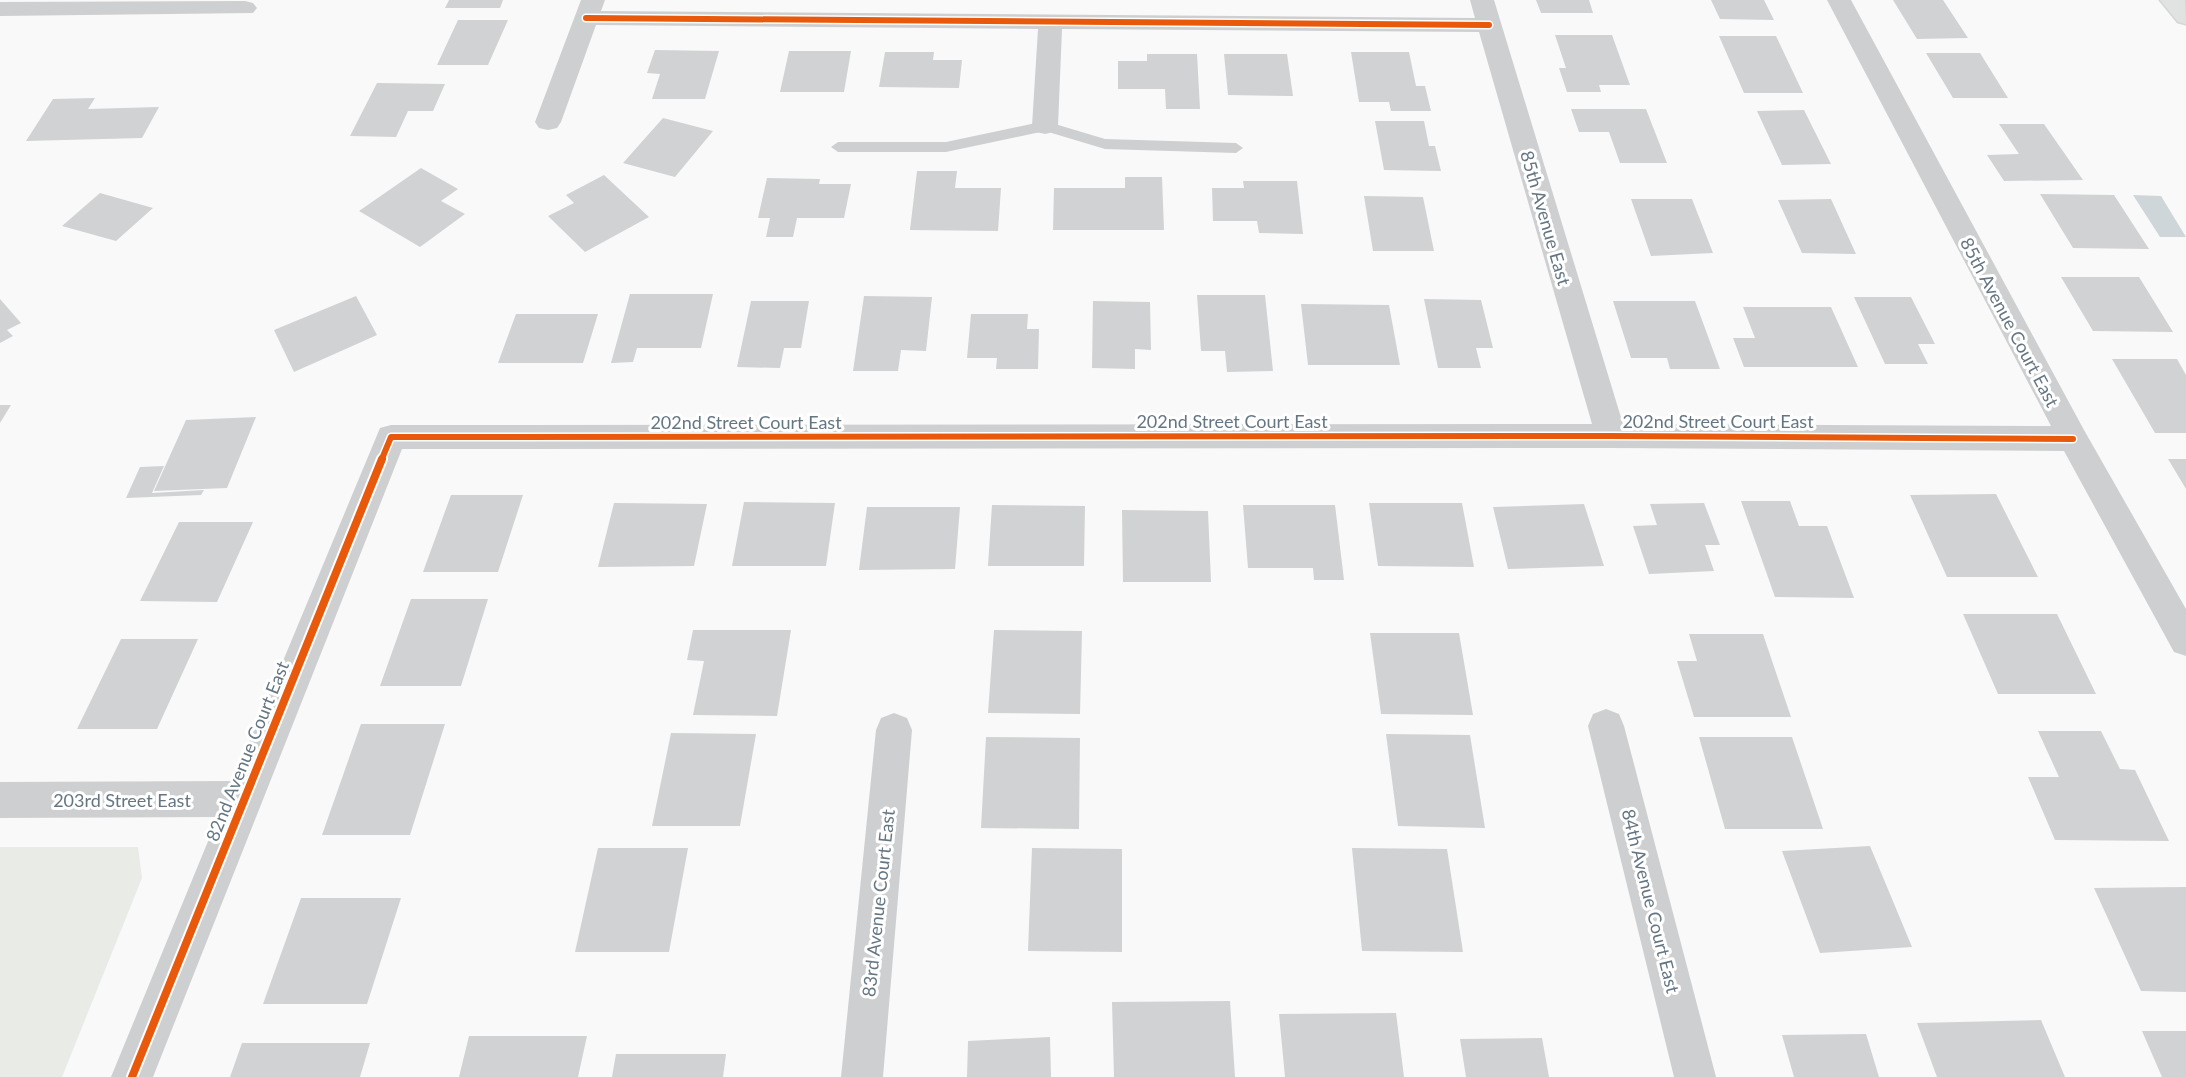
<svg xmlns="http://www.w3.org/2000/svg" width="2186" height="1077" font-family="Lato,sans-serif">
  <style>
    .green { fill: #e8ebe6 }
    .water { fill: #ced6d9 }
    .building { fill: #d0d2d3 }
    .lines { fill: none; stroke-linecap: round; stroke-linejoin: round }
    .secondary-casing { stroke: #d5d6d7; stroke-width: 3 }
    .lane { fill: #cecfd0; fill-rule: evenodd }
    .street { fill: #cecfd0; fill-rule: evenodd }
    .secondary { fill: #e1e2e2; fill-rule: evenodd }
    .cycleway-far1-casing { stroke: #fff; stroke-width: 9 }
    .cycleway-casing { stroke: #fff; stroke-width: 12 }
    .cycleway-far1 { stroke: #e8590c; stroke-width: 6 }
    .cycleway { stroke: #e8590c; stroke-width: 8 }
    .labels { text-anchor: middle; dominant-baseline: central; stroke-width: 6; stroke-linejoin: round; paint-order: stroke }
    .street-label { font-size: 18px; fill: #657683; stroke: #fff }
  </style>
  <rect width="100%" height="100%" fill="#f9f9f9"/>
  <!-- green -->
  <path class="green" d="M0,847H138L142,878L62,1077H0Z"/>
  <!-- water -->
  <path class="water" d="M2133,195L2161,196L2186,237H2160Z"/>
  <!-- building -->
  <path class="building" d="M449,0H503L500,8H445Z
    M1536,0H1589L1593,13H1541Z
    M1711,0H1764L1774,20L1720,19Z
    M1893,0H1943L1968,38L1917,39Z
    M458,20H508L488,65H437Z
    M1555,35H1612L1630,85H1599L1601,92H1567L1559,68H1566Z
    M1719,36H1776L1803,93H1744Z
    M655,50L719,51L705,99H652L660,74L647,73Z
    M789,51H851L844,92H780Z
    M885,52H934L933,60H962L959,88L879,87Z
    M1351,52H1409L1416,86H1425L1431,111H1391L1389,102H1359Z
    M1926,53H1980L2008,98H1953Z
    M1147,54H1197L1200,109H1166L1165,89H1118V61H1147Z
    M1224,54H1287L1293,96L1228,95Z
    M377,83L445,84L433,111H408L396,137L350,136Z
    M95,98L88,109L159,107L142,138L26,141L53,99Z
    M1571,109H1646L1667,163H1620L1609,132H1579Z
    M1804,110L1831,164L1782,165L1757,111Z
    M663,118L713,131L675,177L623,163Z
    M1375,121H1424L1429,146H1435L1441,171L1384,170Z
    M1999,124H2044L2083,180L2004,181L1987,155L2019,154Z
    M421,168L458,189L441,201L465,214L420,247L359,211Z
    M917,171H957L955,188H1001L998,231L910,230Z
    M604,175L649,217L585,252L548,216L574,203L566,195Z
    M1125,177H1162L1164,230H1053L1054,188H1125Z
    M767,178L820,179L819,184H851L844,218H797L793,237H766L770,218H758Z
    M1243,181H1297L1303,234L1259,233L1257,221H1213L1212,188H1244Z
    M100,193L153,208L116,241L62,226Z
    M2040,194L2114,195L2149,249L2073,248Z
    M1364,196L1423,197L1434,251H1373Z
    M1631,199H1692L1713,253L1651,256Z
    M1831,199L1856,254L1802,253L1778,200Z
    M2061,277H2139L2173,332L2093,331Z
    M630,294H713L701,348H637L633,362L611,363Z
    M1197,295H1265L1273,371L1227,372L1225,351H1201Z
    M356,296L377,335L294,372L274,330Z
    M864,296L932,297L926,351L901,350L898,371H853Z
    M1854,297H1911L1935,344H1918L1928,364H1885Z
    M0,299L21,323L7,330L13,336L0,343Z
    M1424,299L1481,300L1493,348H1476L1481,368H1438Z
    M751,301H809L801,348H784L780,368L737,367Z
    M1093,301L1150,302L1151,350L1135,349V369L1092,368Z
    M1613,301H1695L1720,369H1670L1667,358H1631Z
    M1301,304L1389,305L1400,365H1308Z
    M1743,307H1831L1858,367H1744L1733,338H1755Z
    M516,314H598L583,363H498Z
    M971,314H1028L1027,329H1039L1038,369H996L997,358H967Z
    M2112,359H2177L2186,375V433H2155Z
    M0,405H11L0,423Z
    M256,417L227,488L154,491L186,420Z
    M2168,459H2186V489Z
    M164,466L152,493L204,490L201,495L126,498L140,467Z
    M1996,494L2038,577H1947L1910,495Z
    M451,495H523L498,572H423Z
    M1741,501H1790L1799,526H1827L1854,598L1775,597Z
    M744,502L835,503L826,566H732Z
    M614,503L707,504L694,566L598,567Z
    M1369,503H1462L1474,567L1378,566Z
    M1704,503L1720,545H1705L1714,571L1649,574L1633,526L1657,525L1650,504Z
    M1584,504L1604,566L1508,569L1493,507Z
    M992,505L1085,506L1084,566H988Z
    M1243,505H1335L1344,580H1314L1313,568H1248Z
    M867,507H960L955,569L859,570Z
    M1122,510L1208,511L1211,582H1123Z
    M179,522H253L217,602L140,601Z
    M411,599H488L461,686H380Z
    M1963,614H2057L2096,694H1998Z
    M693,630H791L777,716L693,715L704,661L687,660Z
    M994,630L1082,631L1080,714L988,713Z
    M1370,633H1459L1473,715L1381,714Z
    M1689,634H1763L1791,717H1694L1677,661H1697Z
    M121,639H198L157,729H77Z
    M361,724H445L410,835H322Z
    M2038,731H2101L2120,769L2135,770L2169,841L2055,840L2028,777H2059Z
    M671,733L756,734L740,826H652Z
    M1386,734L1470,735L1485,828L1398,826Z
    M986,737L1080,738L1079,829L981,828Z
    M1699,737H1792L1823,829H1725Z
    M1870,846L1912,947L1820,953L1782,851Z
    M598,848H688L669,952H575Z
    M1032,848L1122,849V952L1028,951Z
    M1352,848L1447,849L1463,952L1362,951Z
    M2186,887V992L2141,991L2094,888Z
    M301,898H401L367,1004H263Z
    M1230,1001L1235,1077H1114L1112,1002Z
    M1396,1013L1404,1077H1285L1279,1014Z
    M2041,1020L2065,1077H1937L1917,1023Z
    M2142,1031H2186V1077H2162Z
    M1866,1034L1879,1077H1794L1782,1035Z
    M469,1036H587L578,1077H459Z
    M1050,1037L1051,1077H967L968,1041Z
    M1542,1038L1549,1077H1466L1460,1039Z
    M242,1043H370L360,1077H230Z
    M616,1054H726L723,1077H612Z"/>
  <g class="lines">
    <!-- secondary casing -->
    <g class="secondary-casing">
      <path id="secondary" d="M2160,0H2185L2186,24L2178,22Z"/>
    </g>
    <!-- lane -->
    <path class="lane" d="M1045,121L1105,139L1236,143L1243,148L1236,153L1105,149L1045,131L946,152H838L831,147L838,142H946Z"/>
    <!-- street -->
    <path class="street" d="M581,0H605L601,11L1475,18L1470,0H1494L1623,424L2051,426L1827,0H1851L2084,430L2186,609V656L2174,652L2064,451L1611,448L402,449L153,1077H111L218,817L0,818V782L233,781L380,428L391,425L1592,424L1479,32L1062,29L1058,126L1054,132L1045,134L1036,132L1032,126L1038,29L596,25L561,122L557,128L548,130L539,128L535,122Z
      M245,1L253,3L257,8L253,13L0,16V2Z
      M1606,709L1619,714L1624,726L1716,1077H1674L1588,726L1593,714Z
      M894,713L907,718L912,730L883,1077H841L876,730L881,718Z"/>
    <!-- secondary -->
    <use href="#secondary" class="secondary"/>
    <!-- cycleway-far1 casing -->
    <g class="cycleway-far1-casing">
      <path id="cycleway-far1" d="M586,18L1489,25
        M381,461L391,437L1611,436L2073,439"/>
    </g>
    <!-- cycleway casing -->
    <g class="cycleway-casing">
      <path id="cycleway" d="M132,1077L382,459"/>
    </g>
    <!-- cycleway-far1 -->
    <use href="#cycleway-far1" class="cycleway-far1"/>
    <!-- cycleway -->
    <use href="#cycleway" class="cycleway"/>
  </g>
  <g class="labels">
    <!-- street labels -->
    <g class="street-label">
      <text transform="translate(1546 218) rotate(74)">85th Avenue East</text>
      <text transform="translate(2010 322) rotate(62)">85th Avenue Court East</text>
      <text x="1232" y="421">202nd Street Court East</text>
      <text x="1718" y="421">202nd Street Court East</text>
      <text x="746" y="422">202nd Street Court East</text>
      <text transform="translate(247 751) rotate(-68)">82nd Avenue Court East</text>
      <text x="122" y="800">203rd Street East</text>
      <text transform="translate(1651 901) rotate(76)">84th Avenue Court East</text>
      <text transform="translate(878 903) rotate(-84)">83rd Avenue Court East</text>
    </g>
  </g>
</svg>
